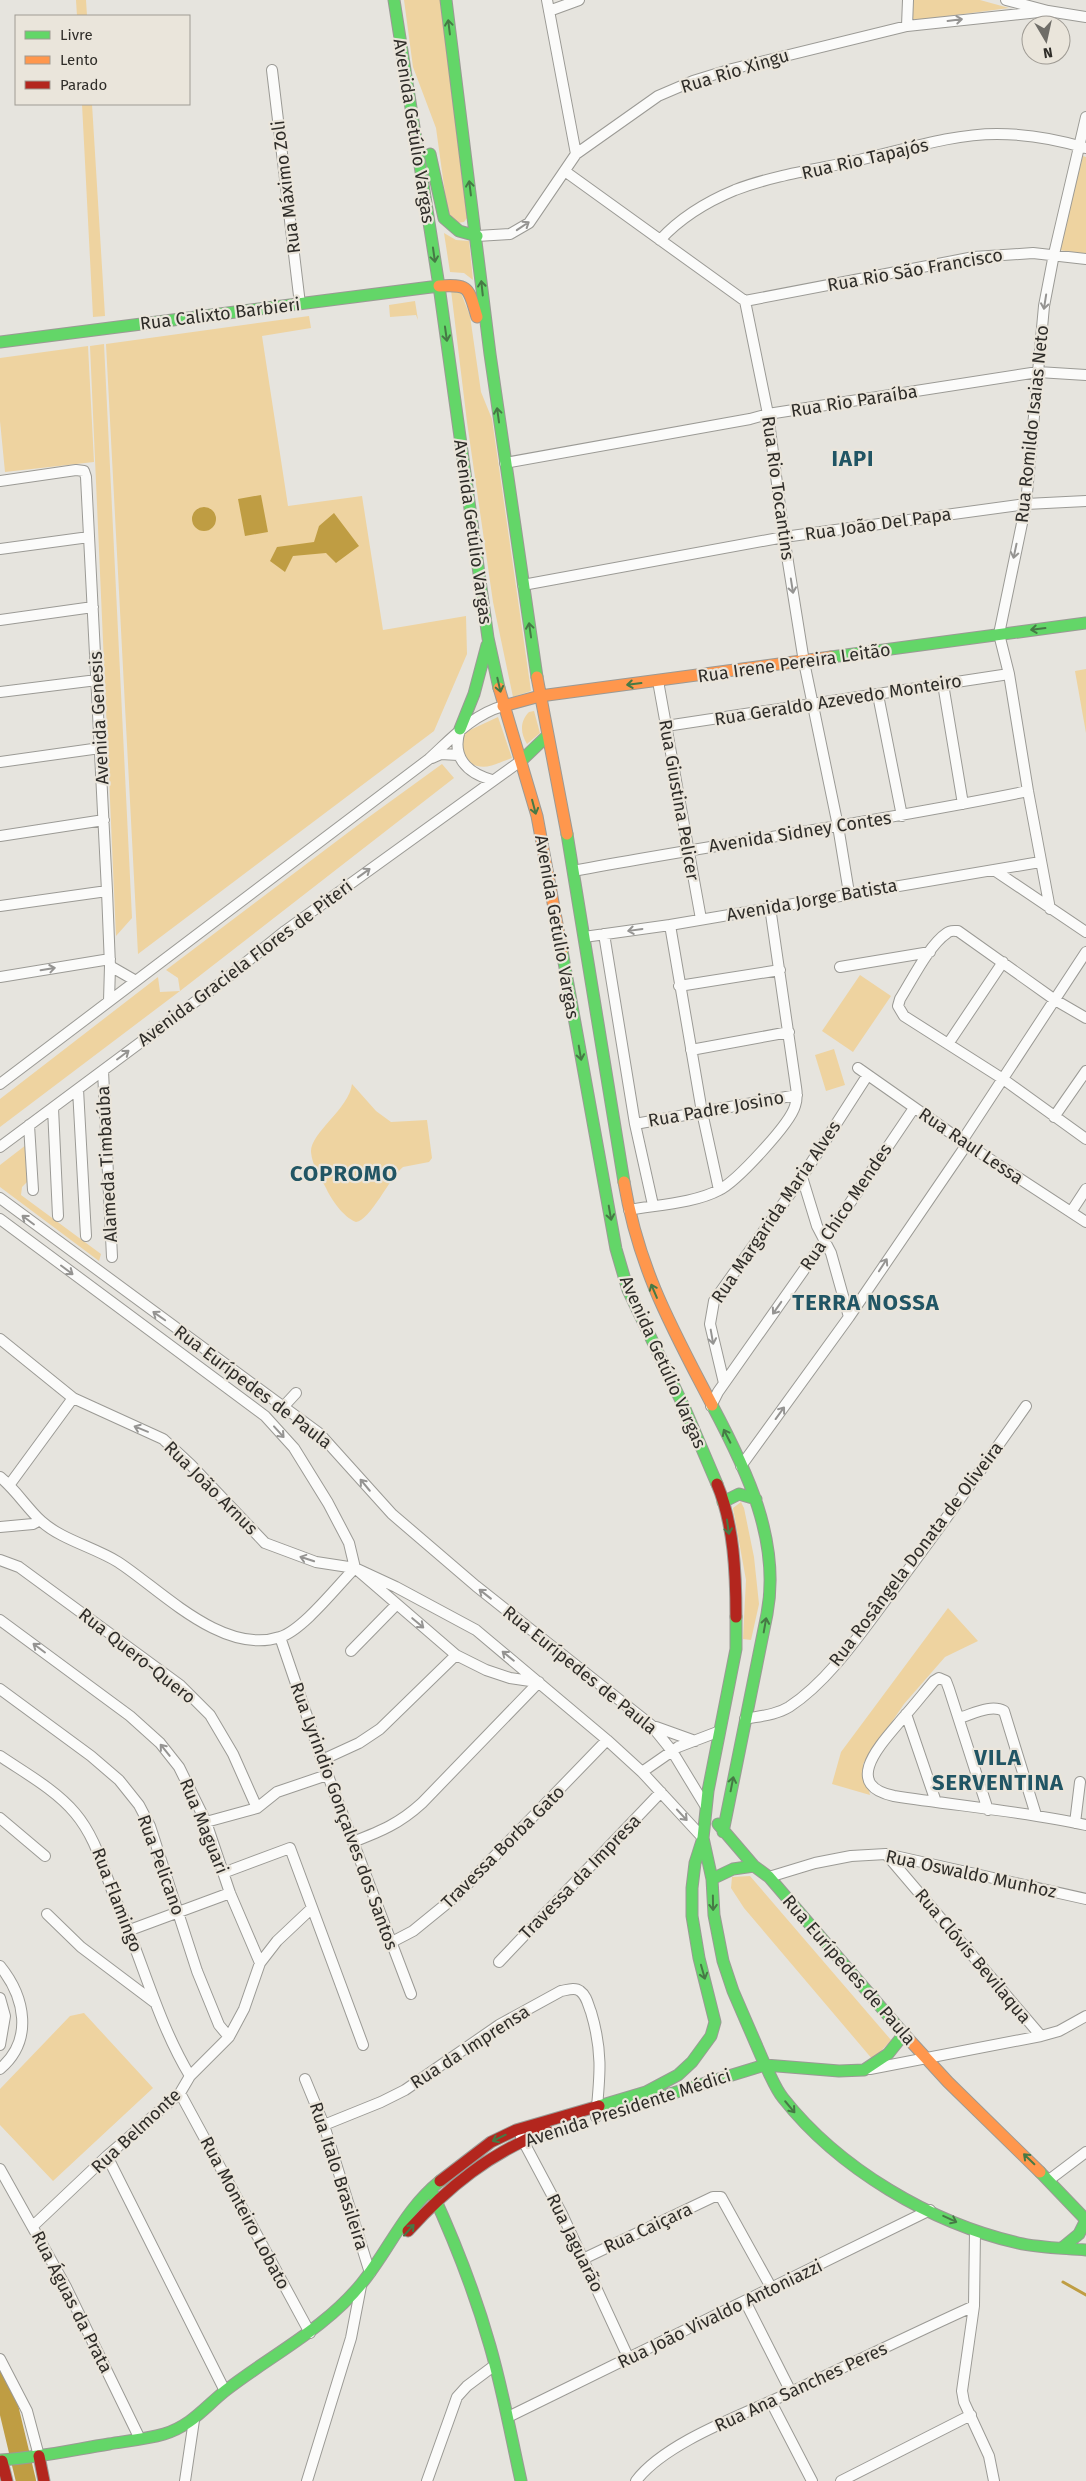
<svg xmlns="http://www.w3.org/2000/svg" width="1086" height="2481" font-family="'Fira Sans',sans-serif">
  <style>
    .green { fill: #eed3a0 }
    .water { fill: #bf9d43 }
    .lines { fill: none; stroke-linecap: round; stroke-linejoin: round }
    .stream { stroke: #bf9d43; stroke-width: 3 }
    .river { stroke: #bf9d43; stroke-width: 20 }
    .street-casing { stroke: #9b9a95; stroke-width: 12 }
    .fast-casing { stroke: #9b9a95; stroke-width: 13 }
    .slow-casing { stroke: #9b9a95; stroke-width: 13 }
    .jam-casing { stroke: #9b9a95; stroke-width: 13 }
    .street { stroke: #fbfbfa; stroke-width: 10 }
    .fast { stroke: #63d668; stroke-width: 11 }
    .slow { stroke: #ff974d; stroke-width: 11 }
    .jam { stroke: #b3261e; stroke-width: 11 }
    .oneway { stroke: #959492 }
    .oneway2 { stroke: #467945 }
    .labels { text-anchor: middle; dominant-baseline: central; stroke-width: 4.5; stroke-linejoin: round; paint-order: stroke }
    .street-label { font-size: 18px; fill: #2f2d29; stroke: #eae5db }
    .district-label { font-size: 22px; font-weight: bold; letter-spacing: 1px; fill: #215564; stroke: #eae5db }
  </style>
  <rect width="100%" height="100%" fill="#e6e4de"/>
  <!-- green -->
  <path class="green" d="M76,0H86L87,16H77Z
    M404,0H440L467,218L464,222L457,223L448,215L436,128L413,67Z
    M913,0H980L1009,8L911,21Z
    M82,104H92L105,316L93,317Z
    M1083,156L1086,157V254L1059,250Z
    M444,233L456,240L469,241L473,280L464,273L450,272Z
    M451,290L461,293L470,316L481,392L492,419L531,691L513,697L493,602L467,422Z
    M415,301L418,320L416,315L390,317L389,305Z
    M309,316L311,328L262,336L288,506L362,496L383,630L466,616L467,654L434,731L138,954L106,344Z
    M104,344L132,918L116,936L90,346Z
    M88,346L94,462L5,472L0,421V358Z
    M1086,669V733L1075,671Z
    M534,711L540,733L527,744C520,733 520,721 529,712Z
    M498,717L512,758C489,766 483,773 462,758L460,737L470,730Z
    M442,764L454,778L180,991L0,1127V1099L158,977L160,992L180,991L178,978L166,970L362,822Z
    M860,975L891,996L853,1052L822,1031Z
    M834,1049L845,1085L826,1091L815,1055Z
    M352,1084L376,1111L391,1122L427,1120L432,1158L429,1162L403,1167C389,1178 371,1220 356,1222C343,1217 331,1199 326,1188C320,1177 312,1165 311,1152C310,1133 349,1109 352,1084Z
    M26,1145L29,1180L22,1187L21,1195L101,1254L99,1261L0,1187V1165Z
    M741,1502L744,1508L754,1557L759,1604L751,1640L743,1639L746,1580L733,1508Z
    M948,1608L978,1641L945,1657L904,1704L863,1764L870,1795L832,1784L841,1752Z
    M750,1876L891,2040L873,2060L744,1908L731,1888L732,1877Z
    M84,2013L153,2088L53,2181L0,2125V2089L70,2016Z"/>
  <!-- water -->
  <path class="water" d="M261,495L268,532L245,536L238,499Z
    M192 519a12 12 0 1 1 24 0a12 12 0 1 1-24 0Z
    M334,513L359,546L336,563L326,553L293,556L285,572L270,561L277,547L314,542L319,526Z"/>
  <g class="lines">
    <!-- stream -->
    <path class="stream" d="M1063,2282L1086,2295"/>
    <!-- river -->
    <path class="river" d="M0,2382L4,2389L26,2481"/>
    <!-- street casing -->
    <g class="street-casing">
      <path id="street" d="M547,0L576,154
        M1006,0L1048,11L1086,17
        M549,11L579,0
        M907,26L908,0
        M272,70L300,304
        M566,172L745,301L768,414L784,537L804,662L838,826L849,893
        M477,236L510,234L529,223L576,154L658,96L693,81L732,69L907,26L1048,11
        M660,240C681,217 706,202 735,190C774,175 819,169 859,160C904,150 951,134 997,134C1028,134 1056,139 1086,148
        M745,301L974,257L1033,253L1086,259
        M505,463L750,419L768,414L1038,372L1086,375
        M0,481L76,470L84,471L86,477L107,891L110,966L109,1001
        M0,549L89,537
        M523,585L784,537L1026,504L1086,501
        M0,620L93,607
        M658,681L701,919
        M943,684L963,804
        M0,692L97,680
        M878,695L902,816
        M666,726L1009,674
        M460,730C451,757 467,773 492,780
        M432,758L441,754L458,755
        M0,762L100,748
        M0,836L104,820
        M994,870L1086,932
        M573,871C724,843 877,822 1028,791
        M0,906L107,891
        M1050,909L1028,791L1009,674L999,634L1026,504L1044,306L1054,254L1086,117
        M670,925L702,1112L719,1190
        M604,934L635,1124L653,1205
        M584,937L670,925L1040,862
        M110,966L136,981
        M840,967L930,952
        M0,977L110,959
        M679,986L780,970
        M1086,1018L1055,1000L958,931C954,931 950,930 947,933C929,945 912,980 900,999L898,1006L904,1016L1003,1079L1086,1139
        M948,1044L1003,962
        M691,1050L789,1032
        M858,1068L962,1141L1086,1222
        M103,1071L112,1257
        M0,1084L429,759C452,738 472,715 503,706
        M78,1089L86,1236
        M53,1108L58,1216
        M1054,1117L1086,1071
        M635,1124L797,1095
        M29,1125L33,1190
        M962,1141L1086,952
        M0,1147L223,981L285,931L522,760
        M802,1177L817,1226L831,1253L849,1317
        M0,1198L319,1433L392,1514L476,1586L651,1725L672,1751L706,1807
        M629,1210C656,1205 695,1203 719,1190C736,1182 790,1124 795,1106C797,1100 797,1093 796,1087L770,907
        M1071,1212L1086,1189
        M0,1219L265,1416L294,1448L328,1503L349,1543L355,1568L456,1655L486,1670L510,1678L537,1682
        M0,1339L73,1398L163,1439L191,1465L265,1543L316,1562L355,1568L396,1587L476,1630L607,1740L642,1772L703,1838
        M724,1383L710,1324L714,1301L802,1177L867,1076
        M284,1406L296,1393
        M711,1406L718,1392L825,1240L914,1108
        M741,1466L849,1317L967,1144
        M0,1477C16,1490 26,1507 41,1521C62,1540 94,1547 118,1562C161,1590 223,1656 280,1637C303,1630 337,1586 355,1568
        M10,1484L73,1398
        M0,1527L33,1524L40,1520
        M0,1560L19,1567L180,1685L210,1715L233,1754L257,1808
        M0,1620L130,1716L160,1743L179,1767L206,1822L230,1893L260,1963
        M280,1637L322,1760L411,1994
        M351,1651L396,1605
        M0,1689L91,1756L119,1780L139,1805L150,1826L197,1971L219,2025L229,2037
        M906,1714L936,1802
        M959,1718C973,1714 991,1704 1004,1711L1036,1815
        M745,1719C760,1716 776,1715 789,1707C832,1679 866,1625 897,1585C941,1526 984,1466 1026,1406
        M656,1727L695,1741
        M0,1756C25,1773 56,1790 75,1813C98,1840 104,1874 118,1905C143,1962 158,2023 190,2076
        M322,1760L359,1743L380,1729L456,1655
        M642,1772L678,1747L720,1731
        M988,1810L949,1689L946,1681L939,1678L934,1681C923,1694 913,1707 902,1719C883,1742 840,1785 894,1796C958,1806 1023,1811 1086,1825
        M0,1818L45,1856
        M206,1822L257,1808L277,1792L327,1775
        M1075,1823L1080,1782
        M353,1842C381,1831 399,1824 422,1803L539,1682
        M886,1854L1041,2036
        M223,1873L290,1848L363,2045
        M769,1877L815,1863L851,1856L886,1854L1086,1899
        M47,1914L81,1947L154,2002
        M130,1930L230,1893
        M390,1943L413,1931L456,1896L607,1740
        M499,1962L661,1792
        M0,1966C25,1997 34,2040 0,2069
        M0,1998L5,2016L0,2045
        M870,2069L1041,2036L1059,2031L1086,2016
        M305,2079L324,2125L370,2273
        M180,2093L310,2333
        M324,2125L381,2102L405,2090L499,2025L561,1991C567,1990 575,1987 580,1991C587,1996 588,2005 591,2012C603,2052 600,2076 596,2117
        M521,2137L562,2214L629,2359
        M107,2156L225,2391
        M0,2169L66,2287L139,2437
        M1049,2180L1086,2152
        M33,2226L107,2156L180,2093L190,2076L229,2037L244,2009L260,1963L277,1941L312,1908
        M975,2231L974,2306L962,2391L964,2402L989,2456L994,2481
        M583,2259L713,2197H721L772,2289
        M745,2301L791,2392
        M0,2359L27,2411L39,2456
        M771,2402L812,2481
        M508,2417L930,2210
        M185,2481L194,2420
        M307,2481L351,2338L361,2286
        M427,2481L457,2397L467,2386L495,2365
        M636,2481C665,2442 745,2414 789,2393C851,2364 912,2334 974,2306
        M841,2481L971,2415"/>
    </g>
    <!-- fast casing -->
    <g class="fast-casing">
      <path id="fast" d="M394,0L439,286L488,638L499,688
        M446,0L490,354L537,677
        M430,154L444,218L459,231L477,236
        M0,342L439,286
        M831,657L1086,623
        M460,729L474,694L487,645
        M522,760L547,736
        M567,834L624,1182
        M562,951L616,1249L628,1290L685,1409L717,1484
        M712,1405C746,1469 781,1540 767,1614L723,1832
        M723,1502L739,1494L756,1499
        M703,1838L712,1879L714,1915L723,1961L733,1991L765,2065
        M712,1879L733,1869L754,1866
        M765,2065C771,2076 775,2088 783,2098C839,2169 931,2223 1018,2243C1040,2248 1063,2248 1086,2250
        M647,2101L765,2065L839,2071L864,2070L888,2054L904,2034L769,1877L754,1866L718,1824
        M599,2106L646,2092L678,2075L692,2062L711,2036L715,2022L699,1958L692,1916V1888L695,1863L703,1838L708,1791L736,1649V1617
        M1040,2172L1086,2220
        M432,2192C455,2242 475,2293 490,2346C503,2391 511,2436 521,2481
        M1062,2248L1079,2234L1086,2220
        M0,2460C37,2458 72,2450 109,2444C127,2441 147,2439 164,2434C191,2426 205,2407 225,2391C271,2355 325,2329 362,2283C389,2250 405,2209 440,2181"/>
    </g>
    <!-- slow casing -->
    <g class="slow-casing">
      <path id="slow" d="M439,286C471,284 468,288 477,317
        M537,677L567,834
        M499,688L537,816L562,951
        M503,706L540,696L831,657
        M624,1182C639,1270 672,1328 712,1405
        M904,2034L948,2082L1040,2172"/>
    </g>
    <!-- jam casing -->
    <g class="jam-casing">
      <path id="jam" d="M717,1484C734,1524 736,1574 736,1617
        M440,2181L491,2142L516,2130L599,2106
        M408,2231C448,2187 491,2152 547,2131
        M39,2456L44,2481
        M2,2461L7,2481"/>
    </g>
    <!-- street -->
    <use href="#street" class="street"/>
    <!-- fast -->
    <use href="#fast" class="fast"/>
    <!-- slow -->
    <use href="#slow" class="slow"/>
    <!-- jam -->
    <use href="#jam" class="jam"/>
  </g>
  <!-- one-way arrows -->
  <defs><path id="oneway-shaft" d="M-6 0H5M1.5-3L5.5 0L1.5 3" fill="none" stroke-width="1.6" stroke-linecap="round" stroke-linejoin="round" transform="scale(1.25)"/></defs>
  <g class="oneway">
    <use href="#oneway-shaft" transform="translate(955 20) rotate(-7)"/>
    <use href="#oneway-shaft" transform="translate(523 226) rotate(-34)"/>
    <use href="#oneway-shaft" transform="translate(1045 302) rotate(99)"/>
    <use href="#oneway-shaft" transform="translate(1015 551) rotate(102)"/>
    <use href="#oneway-shaft" transform="translate(792 586) rotate(81)"/>
    <use href="#oneway-shaft" transform="translate(364 873) rotate(-36)"/>
    <use href="#oneway-shaft" transform="translate(635 930) rotate(172)"/>
    <use href="#oneway-shaft" transform="translate(48 969) rotate(-9)"/>
    <use href="#oneway-shaft" transform="translate(123 1055) rotate(-37)"/>
    <use href="#oneway-shaft" transform="translate(28 1220) rotate(-143)"/>
    <use href="#oneway-shaft" transform="translate(883 1265) rotate(-57)"/>
    <use href="#oneway-shaft" transform="translate(67 1270) rotate(37)"/>
    <use href="#oneway-shaft" transform="translate(777 1308) rotate(125)"/>
    <use href="#oneway-shaft" transform="translate(159 1316) rotate(-145)"/>
    <use href="#oneway-shaft" transform="translate(712 1337) rotate(80)"/>
    <use href="#oneway-shaft" transform="translate(780 1413) rotate(-54)"/>
    <use href="#oneway-shaft" transform="translate(141 1429) rotate(-158)"/>
    <use href="#oneway-shaft" transform="translate(279 1432) rotate(48)"/>
    <use href="#oneway-shaft" transform="translate(365 1485) rotate(-130)"/>
    <use href="#oneway-shaft" transform="translate(307 1559) rotate(-162)"/>
    <use href="#oneway-shaft" transform="translate(485 1594) rotate(-142)"/>
    <use href="#oneway-shaft" transform="translate(418 1623) rotate(40)"/>
    <use href="#oneway-shaft" transform="translate(39 1648) rotate(-143)"/>
    <use href="#oneway-shaft" transform="translate(508 1656) rotate(-141)"/>
    <use href="#oneway-shaft" transform="translate(165 1750) rotate(-129)"/>
    <use href="#oneway-shaft" transform="translate(682 1815) rotate(47)"/>
  </g>
  <g class="oneway2">
    <use href="#oneway-shaft" transform="translate(449 27) rotate(-97)"/>
    <use href="#oneway-shaft" transform="translate(470 188) rotate(-97)"/>
    <use href="#oneway-shaft" transform="translate(434 255) rotate(82)"/>
    <use href="#oneway-shaft" transform="translate(482 288) rotate(-96)"/>
    <use href="#oneway-shaft" transform="translate(446 334) rotate(82)"/>
    <use href="#oneway-shaft" transform="translate(498 415) rotate(-98)"/>
    <use href="#oneway-shaft" transform="translate(1038 629) rotate(173)"/>
    <use href="#oneway-shaft" transform="translate(530 630) rotate(-98)"/>
    <use href="#oneway-shaft" transform="translate(634 684) rotate(173)"/>
    <use href="#oneway-shaft" transform="translate(499 685) rotate(77)"/>
    <use href="#oneway-shaft" transform="translate(534 807) rotate(75)"/>
    <use href="#oneway-shaft" transform="translate(580 1053) rotate(80)"/>
    <use href="#oneway-shaft" transform="translate(610 1213) rotate(80)"/>
    <use href="#oneway-shaft" transform="translate(654 1291) rotate(-113)"/>
    <use href="#oneway-shaft" transform="translate(727 1436) rotate(-117)"/>
    <use href="#oneway-shaft" transform="translate(728 1527) rotate(82)"/>
    <use href="#oneway-shaft" transform="translate(765 1625) rotate(-80)"/>
    <use href="#oneway-shaft" transform="translate(732 1784) rotate(-79)"/>
    <use href="#oneway-shaft" transform="translate(713 1903) rotate(89)"/>
    <use href="#oneway-shaft" transform="translate(703 1972) rotate(74)"/>
    <use href="#oneway-shaft" transform="translate(790 2107) rotate(50)"/>
    <use href="#oneway-shaft" transform="translate(499 2138) rotate(154)"/>
    <use href="#oneway-shaft" transform="translate(1029 2159) rotate(-136)"/>
    <use href="#oneway-shaft" transform="translate(950 2219) rotate(25)"/>
    <use href="#oneway-shaft" transform="translate(409 2230) rotate(-48)"/>
  </g>
  <g class="labels">
    <!-- street labels -->
    <g class="street-label">
      <text transform="translate(735 71) rotate(-17)">Rua Rio Xingu</text>
      <text transform="translate(414 131) rotate(81)">Avenida Getúlio Vargas</text>
      <text transform="translate(865 159) rotate(-13)">Rua Rio Tapajós</text>
      <text transform="translate(286 187) rotate(-97)">Rua Máximo Zoli</text>
      <text transform="translate(915 270) rotate(-10)">Rua Rio São Francisco</text>
      <text transform="translate(220 314) rotate(-7)">Rua Calixto Barbieri</text>
      <text transform="translate(854 401) rotate(-9)">Rua Rio Paraíba</text>
      <text transform="translate(1032 424) rotate(-84)">Rua Romildo Isaias Neto</text>
      <text transform="translate(778 488) rotate(82)">Rua Rio Tocantins</text>
      <text transform="translate(878 524) rotate(-8)">Rua João Del Papa</text>
      <text transform="translate(473 532) rotate(82)">Avenida Getúlio Vargas</text>
      <text transform="translate(794 663) rotate(-8)">Rua Irene Pereira Leitão</text>
      <text transform="translate(838 700) rotate(-9)">Rua Geraldo Azevedo Monteiro</text>
      <text transform="translate(99 718) rotate(-93)">Avenida Genesis</text>
      <text transform="translate(679 800) rotate(80)">Rua Giustina Pelicer</text>
      <text transform="translate(800 832) rotate(-9)">Avenida Sidney Contes</text>
      <text transform="translate(812 900) rotate(-10)">Avenida Jorge Batista</text>
      <text transform="translate(557 927) rotate(80)">Avenida Getúlio Vargas</text>
      <text transform="translate(245 963) rotate(-37)">Avenida Graciela Flores de Piteri</text>
      <text transform="translate(716 1109) rotate(-10)">Rua Padre Josino</text>
      <text transform="translate(971 1146) rotate(34)">Rua Raul Lessa</text>
      <text transform="translate(107 1164) rotate(-93)">Alameda Timbaúba</text>
      <text transform="translate(846 1207) rotate(-56)">Rua Chico Mendes</text>
      <text transform="translate(776 1212) rotate(-56)">Rua Margarida Maria Alves</text>
      <text transform="translate(663 1362) rotate(66)">Avenida Getúlio Vargas</text>
      <text transform="translate(253 1387) rotate(37)">Rua Eurípedes de Paula</text>
      <text transform="translate(211 1488) rotate(45)">Rua João Arnus</text>
      <text transform="translate(916 1554) rotate(-53)">Rua Rosângela Donata de Oliveira</text>
      <text transform="translate(137 1656) rotate(38)">Rua Quero-Quero</text>
      <text transform="translate(580 1670) rotate(39)">Rua Eurípedes de Paula</text>
      <text transform="translate(344 1816) rotate(70)">Rua Lyrindio Gonçalves dos Santos</text>
      <text transform="translate(204 1826) rotate(68)">Rua Maguari</text>
      <text transform="translate(503 1847) rotate(-45)">Travessa Borba Gato</text>
      <text transform="translate(161 1865) rotate(70)">Rua Pelicano</text>
      <text transform="translate(971 1874) rotate(12)">Rua Oswaldo Munhoz</text>
      <text transform="translate(580 1877) rotate(-46)">Travessa da Impresa</text>
      <text transform="translate(117 1900) rotate(69)">Rua Flamingo</text>
      <text transform="translate(973 1956) rotate(50)">Rua Clóvis Bevilaqua</text>
      <text transform="translate(849 1970) rotate(49)">Rua Eurípedes de Paula</text>
      <text transform="translate(470 2047) rotate(-33)">Rua da Imprensa</text>
      <text transform="translate(628 2108) rotate(-18)">Avenida Presidente Médici</text>
      <text transform="translate(136 2131) rotate(-43)">Rua Belmonte</text>
      <text transform="translate(339 2176) rotate(72)">Rua Italo Brasileira</text>
      <text transform="translate(245 2213) rotate(62)">Rua Monteiro Lobato</text>
      <text transform="translate(648 2228) rotate(-25)">Rua Caiçara</text>
      <text transform="translate(575 2243) rotate(64)">Rua Jaguarão</text>
      <text transform="translate(72 2302) rotate(63)">Rua Águas da Prata</text>
      <text transform="translate(720 2314) rotate(-26)">Rua João Vivaldo Antoniazzi</text>
      <text transform="translate(801 2387) rotate(-25)">Rua Ana Sanches Peres</text>
    </g>
    <!-- district labels -->
    <g class="district-label">
      <text x="853" y="458">IAPI</text>
      <text x="344" y="1173">COPROMO</text>
      <text x="866" y="1302">TERRA NOSSA</text>
      <text x="998" y="1757">VILA<tspan x="998" dy="25">SERVENTINA</tspan></text>
    </g>
  </g>
  <!-- legend -->
  <rect x="15" y="15" width="175" height="90" fill="#eae5db" stroke="#9f9b94"/>
  <rect x="25" y="31" width="25" height="8" fill="#63d668" stroke="#9f9b94"/>
  <text x="60" y="40" font-size="15" fill="#2f2d29">Livre</text>
  <rect x="25" y="56" width="25" height="8" fill="#ff974d" stroke="#9f9b94"/>
  <text x="60" y="65" font-size="15" fill="#2f2d29">Lento</text>
  <rect x="25" y="81" width="25" height="8" fill="#b3261e" stroke="#9f9b94"/>
  <text x="60" y="90" font-size="15" fill="#2f2d29">Parado</text>
  <!-- north arrow -->
  <g transform="translate(1046 40) rotate(171)"><circle r="24" fill="#eae5db" stroke="#9f9b94"/>
  <path d="M0-4L9 19L0 12L-9 19Z" fill="#6f6d68"/>
  <text y="-8" font-size="14" font-weight="bold" text-anchor="middle" fill="#2f2d29">N</text>
  </g>
</svg>
